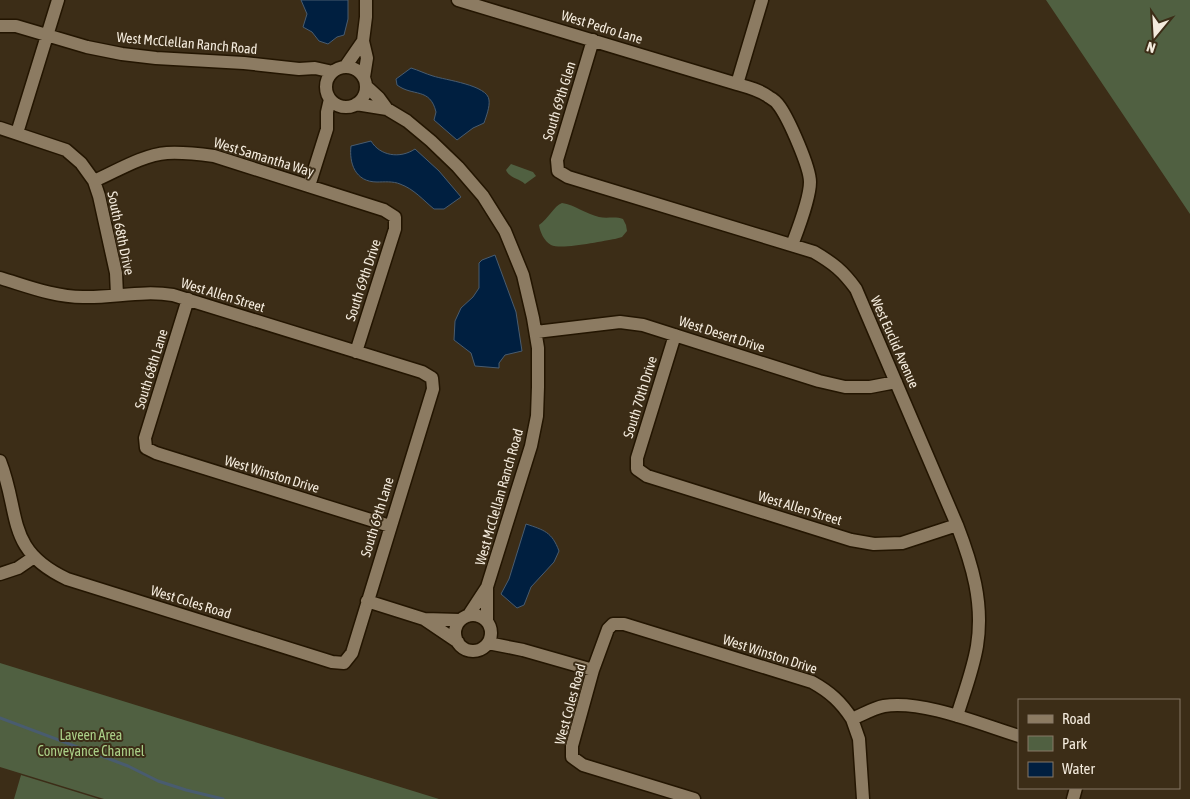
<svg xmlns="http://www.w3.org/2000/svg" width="1190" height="799" font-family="'Asap Condensed',sans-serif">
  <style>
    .green { fill: #506041 }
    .water { fill: #001f40; stroke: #495c6f }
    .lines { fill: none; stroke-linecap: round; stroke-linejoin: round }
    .stream { stroke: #495c6f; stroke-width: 3 }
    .minor-casing { stroke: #231501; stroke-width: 15 }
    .minor { stroke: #8c7b62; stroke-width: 12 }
    .labels { text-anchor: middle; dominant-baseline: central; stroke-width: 4; stroke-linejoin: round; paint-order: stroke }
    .street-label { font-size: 14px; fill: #f4ebdd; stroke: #3c2d17 }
    .park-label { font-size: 14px; fill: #abd088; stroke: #3c2d17 }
  </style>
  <rect width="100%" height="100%" fill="#3c2d17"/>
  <!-- green -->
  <path class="green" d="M1046,0H1190V214Z
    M511,164L533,172L536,176L525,184C519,178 510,179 506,170Z
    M562,203C575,205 586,214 599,217C607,219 615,216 623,219L626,225L627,231L622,237L615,239C602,241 562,250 551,245C544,241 540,232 539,225C548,219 554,206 562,203Z
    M0,663L439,799H104L0,767Z
    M21,775L99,799H14Z"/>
  <!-- water -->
  <path class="water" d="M301,0H348V19L344,35L337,37L328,44L319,41L312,32L303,27L307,14Z
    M411,68C418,70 426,74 433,76C445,80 488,85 489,100C490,107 486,117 484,123L473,128L457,140L434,120L436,112C430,87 413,97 397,85L396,79Z
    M371,141C380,156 400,159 415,149L439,171L461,197L444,209H434C423,200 414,189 400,184C393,181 384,182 377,182C355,182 349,163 351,146Z
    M495,255L516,312L522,351L505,355L499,363V368L475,366L471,353L454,340L455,321L461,308L473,297L479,288V263L482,260Z
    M526,524C544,530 552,532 559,551L554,562L531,587L524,605L517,608L501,594L509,579Z"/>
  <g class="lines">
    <!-- stream -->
    <path class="stream" d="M0,718L128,766L158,781L186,790L223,799"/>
    <!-- minor casing -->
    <g class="minor-casing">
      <path id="minor" d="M458,0L737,84C748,87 760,90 769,97C773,99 778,104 780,107C789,120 810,167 810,182C810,199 798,229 792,245
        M0,26H16L87,47L122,54L156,58L244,63L299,69L315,68L333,72
        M593,40L557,160L558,171L568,177L814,252C833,263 843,271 856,289L957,525C972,564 984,603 977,646C973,670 964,693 957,716
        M345,67L363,41
        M326 87a20 20 0 1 1 40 0a20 20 0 1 1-40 0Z
        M364,77L367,58L363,41L366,17V0
        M737,84L762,0
        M366,86L379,98L387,109L407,121L431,141L458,167L483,196L505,231L523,275L533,318L538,348V387L537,416L531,446L487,587L468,616
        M356,104L387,109
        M0,128L66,150L81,163L94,181L99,196L116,273L117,295
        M17,133L58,0
        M94,181C117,171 142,155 167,153C183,152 199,154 214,156L384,210L395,217V229L356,352
        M309,186L327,129V112L330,99
        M0,278C27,286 54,297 83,297C113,298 142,290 173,295L422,372L432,378L433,389L352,653L344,663L332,662L67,579C5,550 21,515 0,461
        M188,299L145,438L146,448L156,453L390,526
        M536,332L620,322L643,325L819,381L845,387H870L896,382
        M675,335L637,458V469L647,476L851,540L874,544L902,543L957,525
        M0,574L18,568L34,557
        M367,601L424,619L460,620
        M455 633a18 18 0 1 1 36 0a18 18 0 1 1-36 0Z
        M424,619L458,642
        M487,621V587
        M488,643L523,650L593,670
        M852,719L859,739L863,799
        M694,799L583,765L572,757V746L593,670L608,629L613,624H624L812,682C830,692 841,702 852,719C862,715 873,708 884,706C924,700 980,724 1019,736
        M1073,799L1076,788"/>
    </g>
    <!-- minor -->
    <use href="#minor" class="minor"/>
  </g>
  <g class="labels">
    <!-- street labels -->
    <g class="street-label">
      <text transform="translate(602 27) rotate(17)">West Pedro Lane</text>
      <text transform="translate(187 43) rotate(5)">West McClellan Ranch Road</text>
      <text transform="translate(559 101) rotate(-73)">South 69th Glen</text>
      <text transform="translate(264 157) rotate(17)">West Samantha Way</text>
      <text transform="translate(121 233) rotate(78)">South 68th Drive</text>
      <text transform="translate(363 280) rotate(-72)">South 69th Drive</text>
      <text transform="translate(223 295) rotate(17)">West Allen Street</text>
      <text transform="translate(722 334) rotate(18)">West Desert Drive</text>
      <text transform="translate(895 342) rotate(66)">West Euclid Avenue</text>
      <text transform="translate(151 369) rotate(-73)">South 68th Lane</text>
      <text transform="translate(640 397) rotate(-73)">South 70th Drive</text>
      <text transform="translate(272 474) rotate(17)">West Winston Drive</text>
      <text transform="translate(499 497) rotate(-74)">West McClellan Ranch Road</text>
      <text transform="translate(800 508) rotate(17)">West Allen Street</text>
      <text transform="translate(377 517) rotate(-73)">South 69th Lane</text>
      <text transform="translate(191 602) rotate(17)">West Coles Road</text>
      <text transform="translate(770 654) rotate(18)">West Winston Drive</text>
      <text transform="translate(570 704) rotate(-75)">West Coles Road</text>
    </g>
    <!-- park labels -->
    <g class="park-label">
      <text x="91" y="735">Laveen Area<tspan x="91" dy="16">Conveyance Channel</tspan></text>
    </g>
  </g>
  <!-- legend -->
  <rect x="1018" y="699" width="162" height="90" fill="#3c2d17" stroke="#867966"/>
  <rect x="1028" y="715" width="25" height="8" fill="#8c7b62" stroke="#867966"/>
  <text x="1062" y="724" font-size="15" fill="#f4ebdd">Road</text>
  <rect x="1028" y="736" width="25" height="15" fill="#506041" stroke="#867966"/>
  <text x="1062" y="749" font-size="15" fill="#f4ebdd">Park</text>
  <rect x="1028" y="762" width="25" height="15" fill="#001f40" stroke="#867966"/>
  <text x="1062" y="774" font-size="15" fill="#f4ebdd">Water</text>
  <!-- north arrow -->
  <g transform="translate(1155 35) rotate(198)" stroke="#3c2d17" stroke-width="4" paint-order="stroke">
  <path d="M0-4L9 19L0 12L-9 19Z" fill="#f4ebdd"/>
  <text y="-8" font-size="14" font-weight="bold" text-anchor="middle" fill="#f4ebdd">N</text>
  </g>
</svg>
